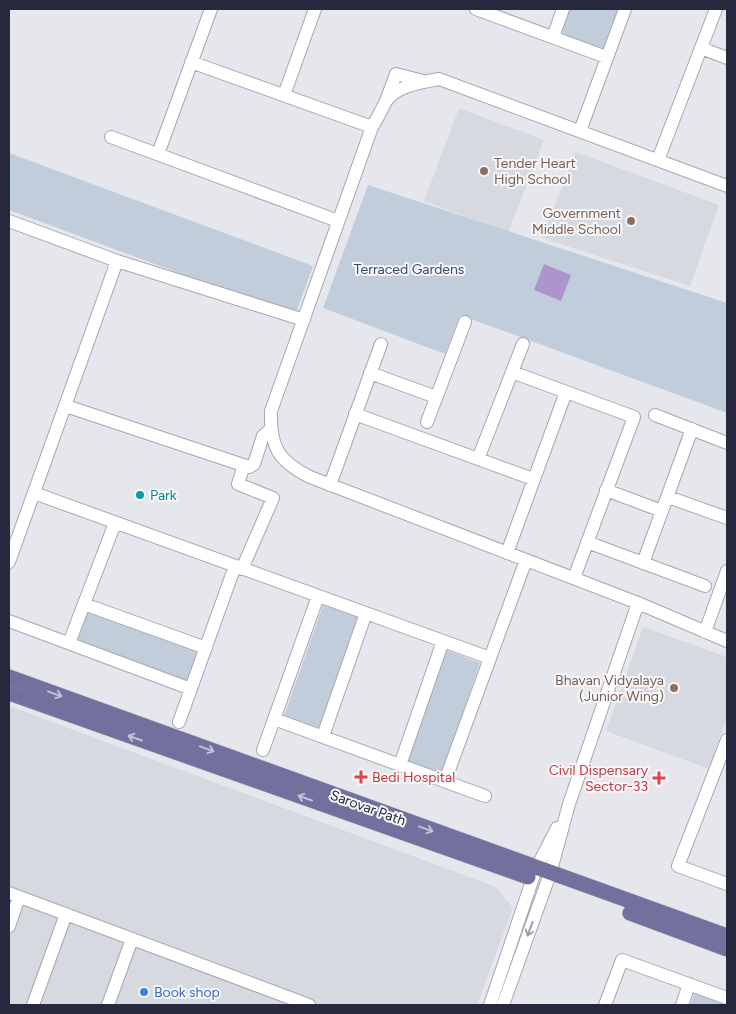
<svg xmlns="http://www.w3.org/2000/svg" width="736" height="1014" font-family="Figtree,sans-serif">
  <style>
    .built { fill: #d7d9e1 }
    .green { fill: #c2cddc }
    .water { fill: #ad95cb }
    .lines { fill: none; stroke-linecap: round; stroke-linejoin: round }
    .minor-casing { stroke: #a5a6b2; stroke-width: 14 }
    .major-casing { stroke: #c3c3c9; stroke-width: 16 }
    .minor { stroke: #fff; stroke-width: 12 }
    .major { stroke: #72709d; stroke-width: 15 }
    .oneway { stroke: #c2c1d5 }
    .oneway2 { stroke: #9e9ea8 }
    .education-dot { fill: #8d6e63; stroke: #f7f7fa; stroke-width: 2 }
    .culture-dot { fill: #0f9aa8; stroke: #f7f7fa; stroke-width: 2 }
    .health-dot { fill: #e0444e; stroke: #f7f7fa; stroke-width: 2 }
    .shop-dot { fill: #3f7fe0; stroke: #f7f7fa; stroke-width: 2 }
    .labels { text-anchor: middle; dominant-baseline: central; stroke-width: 4; stroke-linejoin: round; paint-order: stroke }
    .education-label { font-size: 14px; fill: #785e54; stroke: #f7f7fa; text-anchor: end }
    .park-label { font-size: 14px; fill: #364970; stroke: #f7f7fa }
    .culture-label { font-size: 14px; fill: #0d838f; stroke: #f7f7fa; text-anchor: start }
    .health-label { font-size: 14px; fill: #be3a42; stroke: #f7f7fa; text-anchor: end }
    .street-label { font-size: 14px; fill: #27273e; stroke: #f7f7fa }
    .shop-label { font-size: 14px; fill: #366cbe; stroke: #f7f7fa; text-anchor: start }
  </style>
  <rect width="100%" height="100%" fill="#e6e7ed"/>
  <!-- built -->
  <path class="built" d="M459,108L544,140L508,233L424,201Z
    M576,152L719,205L690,286L542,238Z
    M643,627L727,657V718L709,769L606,731Z
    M9,706L496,887L513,908L477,1005H9Z"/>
  <!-- green -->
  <path class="green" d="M570,9H618L603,49L561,33Z
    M9,153L313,266L295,316L9,210Z
    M368,185L727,303V413L460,315L445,354L323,308Z
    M323,605L358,617L319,728L284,716Z
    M88,609L199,650L187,683L76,642Z
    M446,650L480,663L442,773L407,761Z
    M695,992L723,1003L722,1005H690Z"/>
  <!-- water -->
  <path class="water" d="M544,264L571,275L561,301L534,290Z"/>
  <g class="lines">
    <!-- minor casing -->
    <g class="minor-casing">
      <path id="minor" d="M476,9L606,57
        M553,37L563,9
        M701,48L727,58
        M191,62L372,127
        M284,95L315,9
        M386,101L396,74L423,81
        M580,131L625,9
        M111,137L338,221
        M158,154L211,9
        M658,160L716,9
        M727,186L439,79C422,82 394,86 385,103C381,111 377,119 372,127L271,411C270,447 278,461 310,477L638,603L727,641
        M9,221L117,261L304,320
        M512,372L634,417L574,578
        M370,373L436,397
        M66,406L249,467L254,464L263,436L271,429
        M355,414L533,479
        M655,415L727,443
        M427,422L465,322
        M478,459L523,344
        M330,485L381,344
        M606,490L662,511
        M34,493L490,658
        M668,497L727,518
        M587,542L705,586
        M507,553L566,392
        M9,562L117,261
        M643,563L692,429
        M242,569L273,498L238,484L244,465
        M84,604L206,648
        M9,621L191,689
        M705,632L727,571
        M69,643L115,523
        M274,719L485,796
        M179,722L235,566
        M323,736L366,613
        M727,740L678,866L727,884
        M263,750L318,596
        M400,765L443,641
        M445,781L526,560
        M9,893L309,1005
        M9,926L19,897
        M33,1005L66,914
        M108,1005L132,939
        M490,1005L536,869L557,828
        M503,1005L550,874L569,804L638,603
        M605,1005L622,960L727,998
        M682,1005L689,984"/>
    </g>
    <!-- major casing -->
    <g class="major-casing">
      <path id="major" d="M9,677L727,936
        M9,693L528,877
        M630,913L727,949"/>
    </g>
    <!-- minor -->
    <use href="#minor" class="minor"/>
    <!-- major -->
    <use href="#major" class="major"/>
  </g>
  <!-- one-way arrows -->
  <defs><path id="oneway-shaft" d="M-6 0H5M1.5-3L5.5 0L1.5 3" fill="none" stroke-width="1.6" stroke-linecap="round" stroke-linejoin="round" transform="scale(1.25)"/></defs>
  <g class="oneway">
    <use href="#oneway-shaft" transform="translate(55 694) rotate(20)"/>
    <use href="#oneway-shaft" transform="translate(135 738) rotate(-161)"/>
    <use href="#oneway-shaft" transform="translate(207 749) rotate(20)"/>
    <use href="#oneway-shaft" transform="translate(305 798) rotate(-161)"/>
    <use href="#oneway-shaft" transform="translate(426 829) rotate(20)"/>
  </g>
  <use class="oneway2" href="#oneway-shaft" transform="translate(530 929) rotate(110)"/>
  <!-- markers -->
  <g class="education-dot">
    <circle cx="484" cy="171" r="5"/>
    <circle cx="631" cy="221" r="5"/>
    <circle cx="674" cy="688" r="5"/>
  </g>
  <circle class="culture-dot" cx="140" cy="495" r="5"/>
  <g class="health-dot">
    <path d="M358.5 769.5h5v5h5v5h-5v5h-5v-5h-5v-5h5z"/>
    <path d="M656.5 770.5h5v5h5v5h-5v5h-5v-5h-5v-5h5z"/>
  </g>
  <circle class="shop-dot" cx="144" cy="992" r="5"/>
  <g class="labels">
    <!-- education labels -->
    <g class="education-label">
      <text x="494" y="163" text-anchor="start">Tender Heart<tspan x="494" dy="16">High School</tspan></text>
      <text x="621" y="213">Government<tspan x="621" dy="16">Middle School</tspan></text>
      <text x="664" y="680">Bhavan Vidyalaya<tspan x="664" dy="16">(Junior Wing)</tspan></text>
    </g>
    <!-- park labels -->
    <g class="park-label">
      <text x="409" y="269">Terraced Gardens</text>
    </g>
    <!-- culture labels -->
    <g class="culture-label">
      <text x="150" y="495">Park</text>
    </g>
    <!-- health labels -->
    <g class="health-label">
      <text x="648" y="770">Civil Dispensary<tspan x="648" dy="16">Sector-33</tspan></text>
      <text x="372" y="777" text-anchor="start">Bedi Hospital</text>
    </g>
    <!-- street labels -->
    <g class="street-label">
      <text transform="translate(368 808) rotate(20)">Sarovar Path</text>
    </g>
    <!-- shop labels -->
    <g class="shop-label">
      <text x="154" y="992">Book shop</text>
    </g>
  </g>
  <!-- border -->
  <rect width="736" height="1014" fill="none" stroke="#27273e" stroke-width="20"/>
</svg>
